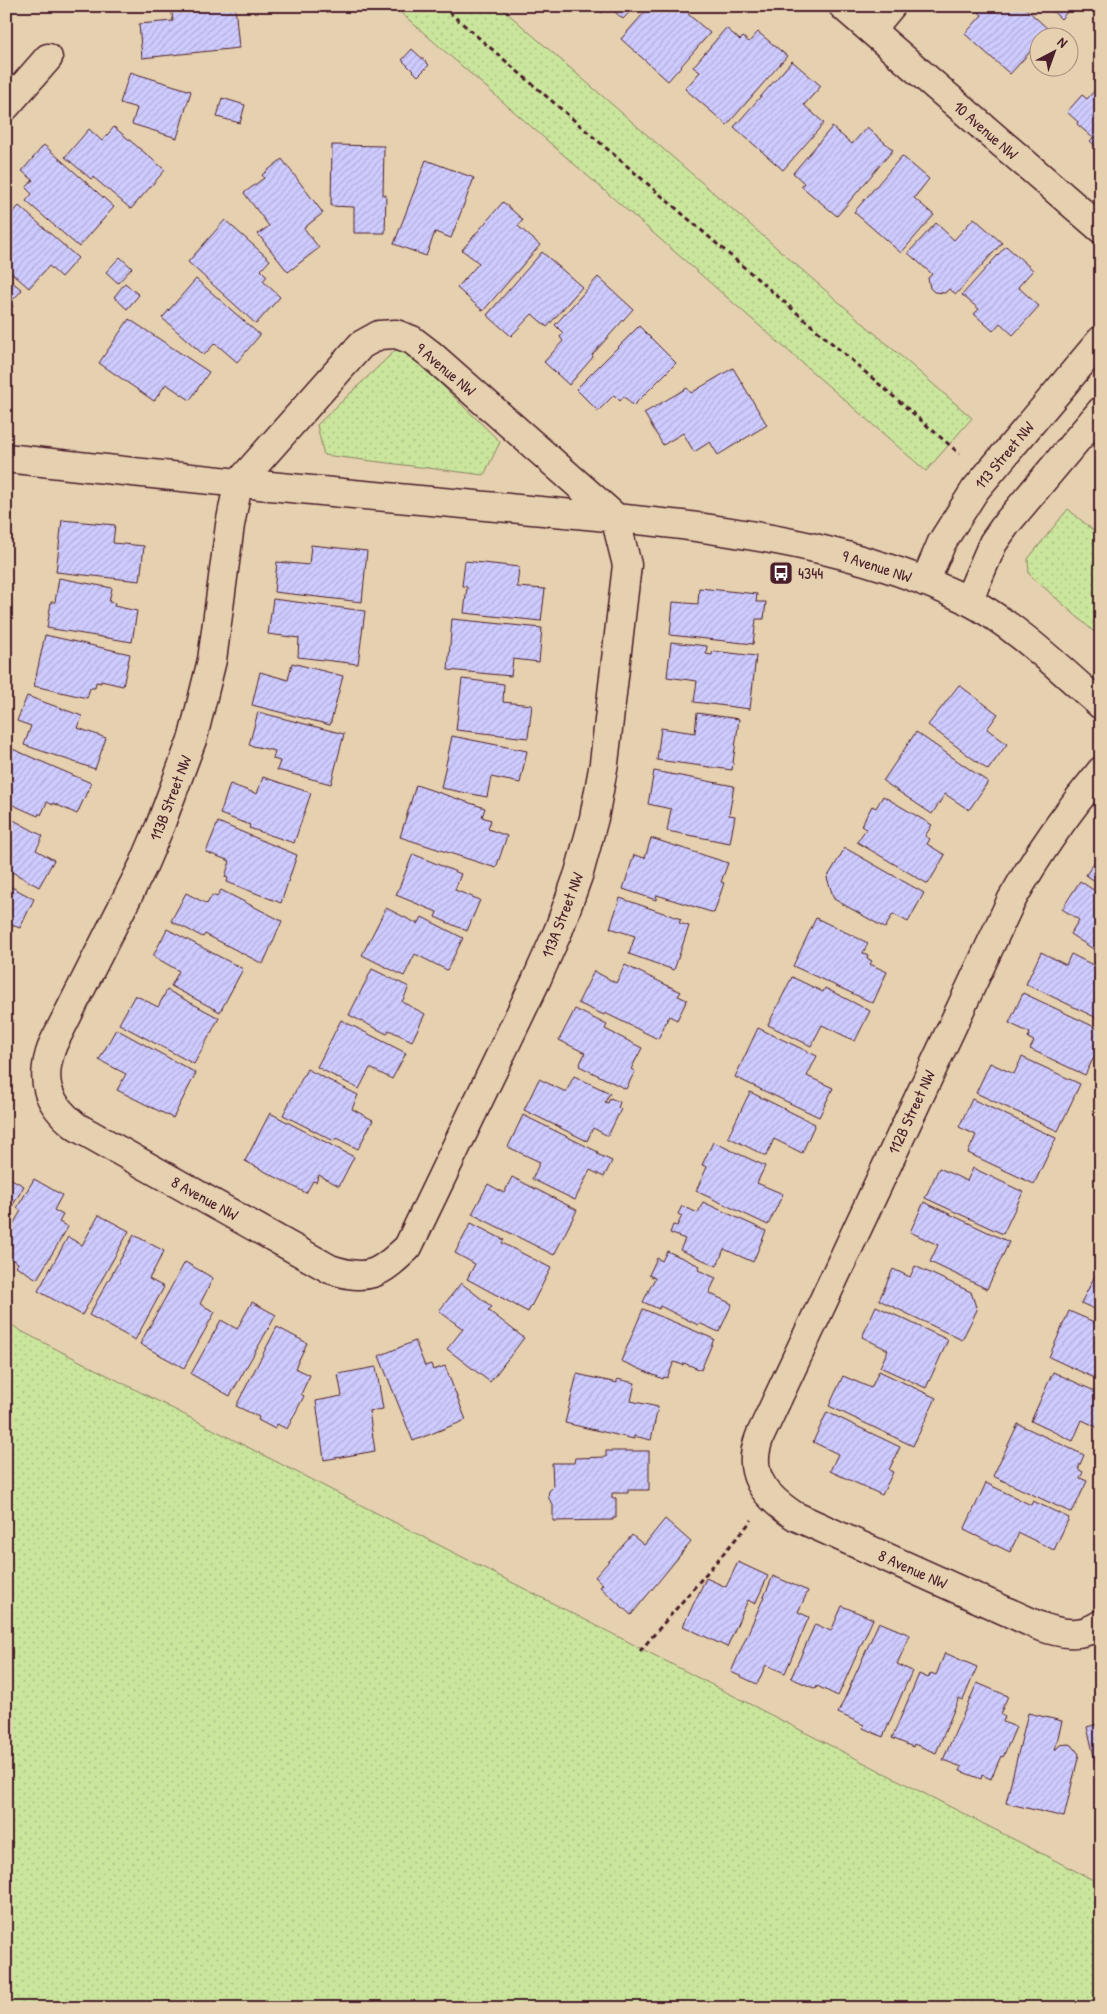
<svg xmlns="http://www.w3.org/2000/svg" width="1107" height="2014" font-family="'Patrick Hand',sans-serif">
  <style>
    .grass { fill: url(#grass-dots); stroke: #8a8264 }
    .building { fill: url(#building-hatch); stroke: #4a1f2b }
    .lines { fill: none; stroke-linecap: round; stroke-linejoin: round }
    .minor-casing { stroke: #4a1f2b; stroke-width: 31 }
    .path { stroke: #4a1f2b; stroke-width: 3; stroke-dasharray: 5 4; stroke-linecap: butt }
    .minor { stroke: #e5d0af; stroke-width: 28 }
    .labels { text-anchor: middle; dominant-baseline: central; stroke-width: 4; stroke-linejoin: round; paint-order: stroke }
    .street-label { font-size: 16px; fill: #4a1f2b; stroke: #e5d0af }
    .poi-label { font-size: 16px; fill: #4a1f2b; stroke: #e5d0af; text-anchor: start }
  </style>
  <defs>
    <pattern id="grass-dots" width="8" height="8" patternUnits="userSpaceOnUse" patternTransform="scale(1.25)"><rect width="8" height="8" fill="#cae59c"/><path d="M2 2h.1M6 6h.1" fill="none" stroke="#afc487" stroke-width="1.8" stroke-linecap="round"/></pattern>
    <pattern id="building-hatch" width="6" height="6" patternUnits="userSpaceOnUse" patternTransform="scale(1.25)"><rect width="6" height="6" fill="#cecbfe"/><path d="M-1 1l2-2M0 6l6-6M5 7l2-2" fill="none" stroke="#b2aeda"/></pattern>
  </defs>
  <rect width="100%" height="100%" fill="#e5d0af"/>
  <filter id="ink" filterUnits="userSpaceOnUse"><feTurbulence type="fractalNoise" baseFrequency=".02" numOctaves="2"/><feDisplacementMap in="SourceGraphic" scale="10" xChannelSelector="R" yChannelSelector="G"/><feConvolveMatrix kernelMatrix="1 2 1 2 8 2 1 2 1" color-interpolation-filters="sRGB"/></filter>
  <g filter="url(#ink)">
    <!-- grass -->
    <path class="grass" d="M393,6H499L972,418L926,471Z
      M401,345L500,442L484,475L324,455L317,425Z
      M1068,509L1101,537V638L1029,574L1028,559Z
      M6,1320L19,1330L1101,1884V2008H6Z"/>
    <!-- building -->
    <path class="building" d="M171,6H235L239,48L142,58L139,24L173,21Z
      M594,6H608L602,13Z
      M608,6H635L623,19Z
      M650,6H695L688,14L710,33L668,81L621,39Z
      M972,6H1023L1049,30L1043,38H1040V41L1010,74L965,34L982,15Z
      M1047,6H1072L1061,19Z
      M726,28L740,40L743,37L749,42L758,32L787,56L727,125L685,89L700,72L693,67Z
      M412,49L429,65L418,76L402,60Z
      M792,61L821,86L804,105L824,123L783,170L734,127Z
      M130,72L191,91L177,138L132,124L137,108L120,103Z
      M1096,89L1101,93V151L1090,141L1093,138L1077,124L1078,122L1067,112L1082,95L1087,99Z
      M222,98L245,105L240,123L217,117Z
      M114,127L165,170L131,209L93,177L91,179L65,157L89,129L102,141Z
      M832,127L852,144L867,127L893,150L837,216L801,186L804,183L793,173Z
      M44,145L114,207L79,247L26,201L32,194L26,188L33,180L22,171Z
      M332,145L384,146L383,195H386L385,233H354V207L331,206Z
      M902,156L929,179L914,198L934,215L901,253L854,212Z
      M282,159L323,213L304,228L319,248L288,272L258,234L269,226L244,193L264,178L262,175Z
      M426,160L474,178L451,238L435,232L426,256L394,244Z
      M503,202L523,220L518,226L540,245L483,311L457,288L479,263L462,250Z
      M19,206L78,258L61,277L49,266L29,288L6,268V220Z
      M974,218L1002,243L956,294L949,289L945,293L934,292L930,288L928,278L932,274L908,253L936,223L954,240Z
      M225,220L270,260L261,270L267,276L263,281L280,297L256,324L188,262Z
      M1006,246L1033,270L1018,287L1039,306L1013,335L1000,323L993,331L974,314L979,309L962,295Z
      M542,252L582,287L547,327L532,314L511,336L487,315Z
      M120,257L132,268L118,283L106,272Z
      M6,277L22,290L9,304L13,306L6,314Z
      M598,277L633,309L592,355L593,357L569,385L544,362L563,341L560,337L563,333L555,325Z
      M196,279L260,335L237,362L215,343L204,355L162,318Z
      M125,283L139,295L127,309L114,297Z
      M129,319L209,372L190,400L166,384L154,401L99,363Z
      M639,326L676,363L633,406L624,396L620,401L614,395L598,411L576,389Z
      M733,368L767,425L718,455L710,442L694,452L683,433L663,445L644,413L687,388L691,393Z
      M62,520L115,525L113,543L144,546L140,581L56,572Z
      M311,545L367,551L362,602L274,592L277,562L309,565Z
      M465,561L519,567L517,587L545,589L541,621L464,613L467,587L462,586Z
      M59,578L112,588L109,602L115,603L114,606L137,611L132,642L47,628L51,602H55Z
      M699,588L757,594L756,602H766L764,619H756L753,644L670,635L673,602L698,604Z
      M273,599L365,611L358,664L298,657L299,638L268,634Z
      M452,619L542,628L539,662L513,659L511,676L448,670Z
      M45,635L130,654L123,686L101,681V683L96,682L95,688H90L87,698L34,686Z
      M671,642L707,646L706,654L712,655L713,651L756,656L750,709L694,702L697,681L667,677Z
      M292,663L343,676L330,725L252,705L260,672L288,680Z
      M462,679L504,684L503,702L532,705L528,738L456,730Z
      M959,685L998,714L987,729L1007,744L988,770L928,725Z
      M27,696L82,716L78,728L106,738L95,769L24,745L31,726L17,721Z
      M258,712L344,734L331,784L277,770L280,761L273,759L275,751L249,745Z
      M697,713L739,719L732,770L657,760L661,728L695,733Z
      M916,732L988,782L969,810L945,794L932,814L883,781Z
      M452,736L527,751L520,783L491,777L487,797L441,788Z
      M10,748L91,783L77,814L53,803V805L47,802L41,815L39,813L38,816L6,802V756Z
      M654,771L734,786L729,815L735,816L730,843L667,831L671,809L648,804Z
      M263,777L311,793L294,843L249,828L250,825L220,814L230,784L257,794Z
      M416,785L485,808L482,817L491,820L488,829L507,836L496,868L400,837Z
      M883,796L932,825L925,836L930,839L927,844L945,855L928,884L857,842L866,829L861,826L872,806L876,808Z
      M6,816L43,836L36,850L54,860L39,887L12,872L9,877L6,875Z
      M218,822L297,855L281,903L227,882L228,878L225,877L230,861L206,852Z
      M651,838L728,863L721,882L724,883L714,913L657,895L656,900L623,889L634,855L645,858Z
      M845,848L924,893L908,922L893,914L885,928L834,899L827,878Z
      M1101,852V885L1086,875Z
      M413,854L461,874L455,890L480,900L467,931L435,917L437,912L396,895Z
      M1080,881L1101,895V954L1070,934L1079,920L1062,909Z
      M6,884L34,899L20,928L6,923Z
      M221,890L282,921L263,964L205,934L203,937L171,921L186,893L207,904L212,895L217,897Z
      M620,898L681,919L679,923L689,926L674,970L629,954L635,936L610,928Z
      M386,908L418,924L422,917L463,938L447,970L415,954L404,976L362,955Z
      M816,918L868,943L863,953L868,955L867,958L872,961L870,964L887,972L873,1003L793,966Z
      M167,929L243,969L220,1012L171,986L179,971L153,956Z
      M1041,952L1066,965L1071,954L1101,969V1020L1026,984Z
      M625,965L681,992L678,996L687,1000L677,1020L669,1016L658,1039L605,1013L604,1015L578,1003L594,971L616,983Z
      M372,969L409,987L402,1002L425,1014L412,1041L389,1030L387,1034L349,1015Z
      M792,977L823,992L825,988L870,1011L855,1041L822,1025L811,1046L768,1025Z
      M167,990L219,1018L194,1064L119,1024L135,995L158,1007Z
      M1023,993L1101,1030V1055L1098,1060L1094,1057L1085,1075L1030,1049L1034,1041L1028,1038L1030,1033L1009,1023Z
      M575,1009L607,1025L605,1029L642,1048L631,1069L635,1071L626,1089L579,1066L585,1053L559,1040Z
      M341,1020L406,1053L392,1079L370,1068L359,1089L317,1067Z
      M758,1028L817,1056L807,1076L833,1088L819,1117L735,1077Z
      M116,1029L196,1073L173,1118L117,1090L126,1074L99,1060Z
      M1022,1057L1080,1084L1058,1131L976,1093L990,1063L1014,1074Z
      M307,1069L358,1095L352,1109L373,1120L358,1149L336,1138L334,1141L283,1115Z
      M574,1076L610,1093L605,1102L608,1103L610,1098L620,1102L618,1108L621,1109L608,1136L593,1128L587,1141L524,1110L539,1079L566,1092Z
      M750,1092L815,1124L802,1153L774,1139L766,1156L728,1137Z
      M972,1099L1056,1138L1034,1184L968,1153L976,1135L959,1127Z
      M270,1113L354,1157L339,1186L319,1175L316,1182L313,1181L306,1193L245,1161Z
      M523,1115L598,1152L597,1154L612,1161L604,1177L590,1170L575,1200L532,1179L540,1162L508,1147Z
      M713,1142L765,1166L757,1183L783,1194L768,1225L696,1191L707,1167L702,1165Z
      M939,1168L967,1181L973,1168L1023,1192L1003,1234L925,1198Z
      M6,1176L24,1186L6,1217Z
      M512,1177L577,1210L554,1255L472,1214L488,1184L504,1193Z
      M34,1179L62,1195L54,1210L63,1215L59,1222L68,1227L37,1279L16,1266L18,1263L6,1256V1236L21,1211L17,1208Z
      M703,1202L766,1231L753,1262L724,1249L717,1266L680,1250L685,1239L670,1233L673,1225L677,1226L682,1216L678,1214L682,1206L698,1213Z
      M924,1202L1009,1242L987,1289L930,1262L938,1245L910,1232Z
      M99,1215L129,1231L82,1315L38,1291L68,1237L82,1245Z
      M471,1223L504,1240L502,1243L551,1268L528,1312L467,1279L475,1264L455,1253Z
      M134,1235L164,1251L149,1279L164,1287L135,1340L89,1315Z
      M667,1251L700,1266L698,1270L716,1278L709,1293L732,1304L719,1332L699,1323L698,1325L660,1306L659,1309L643,1302L655,1278L649,1275L657,1258L662,1261Z
      M185,1262L213,1278L200,1304L215,1312L184,1368L140,1344Z
      M1101,1264V1312L1081,1303Z
      M915,1266L971,1292L977,1310L962,1340L879,1300L893,1269L910,1277Z
      M461,1283L492,1307L488,1310L524,1338L490,1382L447,1349L463,1329L439,1311Z
      M252,1302L276,1315L230,1396L191,1374L221,1320L237,1329Z
      M876,1306L948,1340L926,1388L880,1367L888,1350L862,1337Z
      M643,1309L714,1339L701,1370L684,1363L683,1365L674,1362L667,1378L664,1377L663,1379L621,1361Z
      M1069,1311L1101,1325V1381L1049,1357Z
      M277,1327L307,1343L295,1368L310,1375L301,1394L304,1396L287,1429L277,1424L275,1429L258,1420L259,1417L236,1406Z
      M415,1341L425,1366L431,1364L433,1370L445,1366L466,1420L413,1441L379,1356Z
      M376,1367L383,1409L369,1411L375,1451L324,1460L316,1401L342,1396L338,1374Z
      M879,1371L936,1398L913,1446L829,1406L843,1376L871,1388Z
      M1053,1372L1101,1394V1429L1082,1420L1073,1441L1031,1421Z
      M577,1374L617,1383V1379L635,1383L631,1401L658,1407L651,1440L634,1436V1439L565,1423Z
      M827,1412L900,1447L889,1470L893,1472L882,1495L830,1471L838,1454L813,1442Z
      M1018,1424L1084,1455L1078,1469L1083,1472L1080,1478L1087,1481L1072,1513L993,1476Z
      M606,1451H649V1490H628V1493H612V1498H616V1518H613V1520L553,1521V1505L548,1497L549,1491L553,1487L552,1463H574L575,1458L606,1457Z
      M986,1483L1031,1505L1033,1501L1069,1518L1054,1550L1019,1533L1010,1552L964,1530Z
      M665,1519L691,1542L631,1615L600,1587L603,1584L595,1577L632,1535L644,1545Z
      M738,1562L768,1576L755,1604L748,1600L727,1647L683,1626L706,1578L726,1587Z
      M773,1576L808,1591L798,1612L809,1617L785,1673L766,1665L757,1684L731,1672Z
      M842,1606L873,1619L838,1696L817,1686L816,1689L791,1678L815,1624L831,1631Z
      M879,1622L910,1635L897,1664L912,1671L883,1737L863,1728L864,1725L838,1713Z
      M945,1653L977,1667L963,1700L959,1698L936,1753L914,1744L913,1747L892,1738L919,1674L928,1678L931,1673L936,1675Z
      M977,1683L1008,1696L1000,1714L1005,1717L1003,1722L1016,1727L1003,1757L1001,1756L991,1779L982,1775L981,1779L960,1771L962,1767L943,1760Z
      M1028,1713L1062,1721L1055,1750L1060,1745L1068,1744L1072,1745L1079,1754L1064,1817L1006,1803Z
      M1101,1723V1785L1087,1727Z"/>
    <g class="lines">
      <!-- minor casing -->
      <g class="minor-casing">
        <path id="minor" d="M843,6L1101,229
          M871,30L891,6
          M6,106L48,58
          M396,334L412,340L429,353L615,517L627,565L604,763L594,818L579,873L559,929L535,983L408,1247C380,1274 368,1282 330,1269L77,1127C46,1103 39,1080 53,1044L143,866L160,826L193,737L212,660L230,525L238,484L361,345L379,335Z
          M6,458C155,475 304,490 453,503C529,510 606,516 682,525C779,538 876,556 965,599C1013,623 1060,669 1101,705
          M925,582L942,542L975,490L1101,340
          M968,601L993,543L1007,523L1101,411
          M1101,771C1067,812 1037,855 1011,901L760,1436C745,1473 764,1496 795,1516L1039,1626C1061,1634 1081,1638 1101,1624"/>
      </g>
      <!-- path -->
      <path class="path" d="M442,6L960,454
        M640,1651L752,1520"/>
      <!-- minor -->
      <use href="#minor" class="minor"/>
    </g>
  </g>
  <!-- icons -->
  <defs>
    <g id="bus-square" transform="scale(1.25)"><rect x="-9" y="-9" width="18" height="18" rx="4" fill="#4a1f2b" stroke="#e5d0af"/><path d="M-5-6H5V4H4V6H2V4H-2V6H-4V4H-5ZM-3.5-4V0h7V-4ZM-3.5 1.2v1.5H-2V1.2ZM2 1.2v1.5H3.5V1.2Z" fill="#fff"/></g>
  </defs>
  <g fill-rule="evenodd">
    <use href="#bus-square" x="781" y="573"/>
  </g>
  <g class="labels">
    <!-- street labels -->
    <g class="street-label">
      <text transform="translate(986 130) rotate(41)">10 Avenue NW</text>
      <text transform="translate(446 369) rotate(40)">9 Avenue NW</text>
      <text transform="translate(1004 455) rotate(-50)">113 Street NW</text>
      <text transform="translate(877 566) rotate(18)">9 Avenue NW</text>
      <text transform="translate(170 798) rotate(-69)">113B Street NW</text>
      <text transform="translate(562 915) rotate(-69)">113A Street NW</text>
      <text transform="translate(911 1112) rotate(-65)">112B Street NW</text>
      <text transform="translate(205 1198) rotate(29)">8 Avenue NW</text>
      <text transform="translate(913 1569) rotate(24)">8 Avenue NW</text>
    </g>
    <!-- poi labels -->
    <g class="poi-label">
      <text x="798" y="573">4344</text>
    </g>
  </g>
  <!-- margin -->
  <rect width="1107" height="2014" fill="none" stroke="#e5d0af" stroke-width="25"/>
  <rect x="12" y="12" width="1082" height="1989" fill="none" stroke="#4a1f2b" stroke-width="2" filter="url(#ink)"/>
  <!-- north arrow -->
  <g transform="translate(1054 52) rotate(41)"><circle r="24" fill="#e5d0af" stroke="#a7897a"/>
  <path d="M0-4L9 19L0 12L-9 19Z" fill="#4a1f2b"/>
  <text y="-8" font-size="14" font-weight="bold" text-anchor="middle" fill="#4a1f2b">N</text>
  </g>
</svg>
